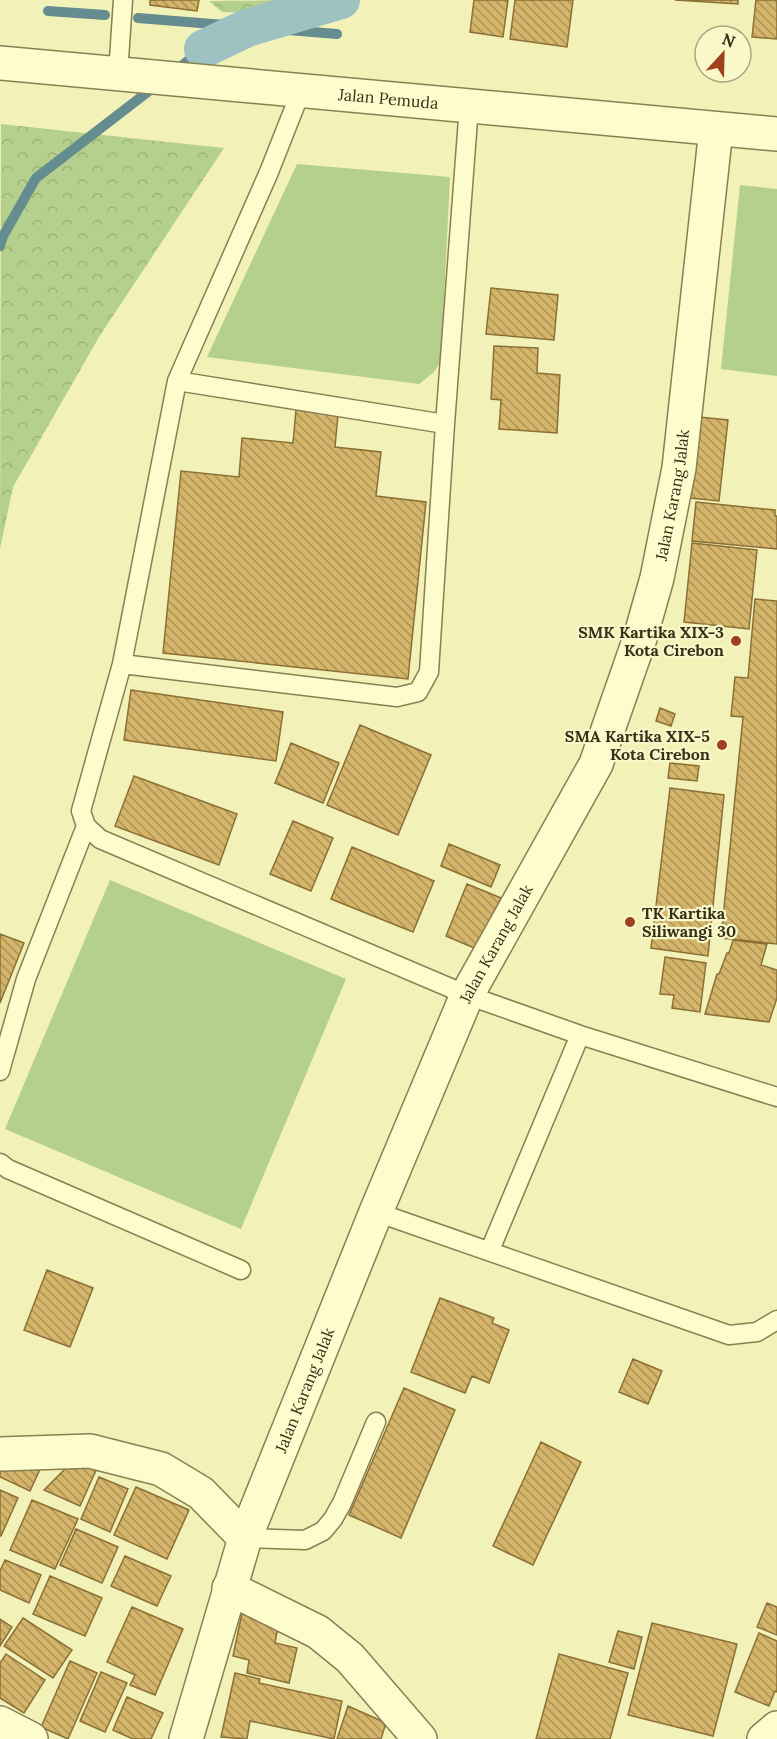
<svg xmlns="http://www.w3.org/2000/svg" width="777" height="1739" font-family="Lora,serif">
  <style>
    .green { fill: #b5d08c }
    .forest { fill: url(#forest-crowns) }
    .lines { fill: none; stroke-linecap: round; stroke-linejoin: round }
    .stream { stroke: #658d8f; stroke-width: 10 }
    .canal { stroke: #9ec1c1; stroke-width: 38 }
    .building { fill: url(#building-back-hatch); stroke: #8b7036; stroke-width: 1.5 }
    .service-casing { stroke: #897f52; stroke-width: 21 }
    .minor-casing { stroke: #897f52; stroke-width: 36 }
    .tertiary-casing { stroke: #897f52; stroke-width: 36 }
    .service { stroke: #fcfccc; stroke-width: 18 }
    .minor { stroke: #fcfccc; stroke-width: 33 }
    .tertiary { stroke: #fcfccc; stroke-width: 33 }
    .poi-dot { fill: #9e411c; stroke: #f9f8c9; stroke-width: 2 }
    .labels { text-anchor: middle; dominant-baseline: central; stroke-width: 4.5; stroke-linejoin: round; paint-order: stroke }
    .street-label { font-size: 16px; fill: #363019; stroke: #f9f8c9 }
    .poi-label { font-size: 16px; font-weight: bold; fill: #363019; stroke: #f9f8c9; text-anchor: end }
  </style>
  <defs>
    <pattern id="forest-crowns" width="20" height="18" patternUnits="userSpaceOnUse" patternTransform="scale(1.5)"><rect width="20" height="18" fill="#b5d08c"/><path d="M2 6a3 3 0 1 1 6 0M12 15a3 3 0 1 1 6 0" fill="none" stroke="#9cb378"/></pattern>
    <pattern id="building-back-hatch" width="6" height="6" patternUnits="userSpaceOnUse" patternTransform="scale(1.5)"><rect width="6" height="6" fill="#d4b56a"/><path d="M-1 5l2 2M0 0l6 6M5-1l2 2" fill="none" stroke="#ad9456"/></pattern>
  </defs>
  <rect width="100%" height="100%" fill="#f2f1b8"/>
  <!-- green -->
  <path class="green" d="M297,164L450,177L441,361L434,372L419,384L207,357Z
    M740,185L777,189V376L721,369Z
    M110,880L346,979L241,1229L5,1129Z"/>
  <!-- forest -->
  <path class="forest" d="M285,0L252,13L222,12L209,1Z
    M1,124L224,148L99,337L13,487L0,549Z"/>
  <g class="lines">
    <!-- stream -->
    <path class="stream" d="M48,11L105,15
      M138,18L337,34
      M175,71L203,49
      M0,246L3,236L36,178L158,84"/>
    <!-- canal -->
    <path class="canal" d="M203,49L247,28L341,0"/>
  </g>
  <!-- building -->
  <path class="building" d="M150,0H199L197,11L150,5Z
    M474,0H508L503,37L470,32Z
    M515,0H573L567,47L510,39Z
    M675,0H738V4Z
    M756,0H777V39L752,37Z
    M491,288L558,295L554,340L486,334Z
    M494,346L538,348L537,373L560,375L557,433L499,429L501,400L491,399Z
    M296,410L338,415L335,447L381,452L376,496L426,502L408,679L163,653L181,471L239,477L242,438L293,443Z
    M699,417L728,420L719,501L690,498Z
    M696,502L775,510V516H777V549L692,541Z
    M692,543L757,550L749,629L684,622Z
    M755,599L777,601V944L721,938L743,717L731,716L735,677L748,678Z
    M131,690L283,712L276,761L124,740Z
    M660,708L675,714L671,726L656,721Z
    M360,725L431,755L398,835L327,805Z
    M291,743L339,763L323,803L275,783Z
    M670,763L699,766L697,781L668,778Z
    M134,776L237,814L219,865L115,826Z
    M670,788L724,795L708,956L651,948Z
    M293,821L333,838L311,891L270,874Z
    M449,844L500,865L491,887L441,866Z
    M352,847L434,881L413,932L331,899Z
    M467,884L501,898L479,950L446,936Z
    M0,934L24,943L0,1003Z
    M733,940L767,944L761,965L777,970V998L769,1022L705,1014L717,974H719L727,953H729Z
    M665,957L706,963L700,1012L672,1008L674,995L660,994Z
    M47,1270L93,1288L70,1347L24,1330Z
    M440,1298L494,1318L492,1323L509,1330L489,1383L472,1376L465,1393L411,1372Z
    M633,1359L662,1371L648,1404L619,1392Z
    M404,1388L455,1410L401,1538L349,1515Z
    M541,1442L581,1462L533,1565L493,1546Z
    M70,1464L98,1466L80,1506L44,1490Z
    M42,1465L30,1491L0,1477V1467Z
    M99,1477L128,1489L110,1532L81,1519Z
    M136,1487L189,1510L167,1559L114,1535Z
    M0,1490L18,1498L1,1536H0Z
    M32,1500L78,1519L55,1569L10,1550Z
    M76,1529L118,1547L102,1583L60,1565Z
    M125,1556L171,1576L157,1606L111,1586Z
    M5,1560L41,1575L29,1603L0,1590V1571Z
    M50,1576L102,1598L85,1636L33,1614Z
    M767,1603L777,1607V1635L757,1627Z
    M132,1607L183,1629L155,1695L130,1685L135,1675L107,1662Z
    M242,1613L279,1621L275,1643L297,1648L289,1683L247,1673L249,1660L233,1656Z
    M23,1618L72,1650L53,1678L4,1646Z
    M0,1619L12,1627L0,1646Z
    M652,1623L737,1644L713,1736L628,1715Z
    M618,1631L642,1637L634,1669L609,1662Z
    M759,1633L777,1641V1692L775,1691L769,1706L735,1692Z
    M6,1654L45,1680L24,1713L0,1698V1663Z
    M559,1654L628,1673L610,1739H536Z
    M70,1661L97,1673L68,1739L41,1727Z
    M101,1672L127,1683L105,1732L80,1721Z
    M235,1673L260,1679L259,1683L342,1701L334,1739L250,1721L247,1739L221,1737Z
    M127,1697L163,1713L151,1739H133L113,1730Z
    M348,1706L386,1723L381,1739H337Z"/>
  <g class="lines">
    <!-- service casing -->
    <g class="service-casing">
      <path id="service" d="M118,74L123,0
        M301,91L269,172L177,381L445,424L469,106
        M177,381L122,664L397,697L418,692L429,672L445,424
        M122,664L81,811L86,826L100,839L467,995L580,1035L777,1097
        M0,1071L26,979L86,826
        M0,1163L8,1169L241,1270
        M376,1212L729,1335L757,1332L777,1320
        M490,1250L580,1035
        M245,1538L305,1540L323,1531L333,1519L342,1503L376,1422"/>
    </g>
    <!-- minor casing -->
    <g class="minor-casing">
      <g id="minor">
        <path d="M0,1454L90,1451L161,1469L201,1493L245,1538"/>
        <path d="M229,1588L318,1632L350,1658L420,1739"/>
        <path d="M0,1723L31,1739"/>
        <path id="s1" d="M186,1739L245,1538L376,1212L467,995L596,764L640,638L657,578L679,468L716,129"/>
        <path d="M764,1739L777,1728"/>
      </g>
    </g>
    <!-- tertiary casing -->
    <g class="tertiary-casing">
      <g id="tertiary">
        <path id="s2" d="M0,63L777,134"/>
      </g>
    </g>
    <!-- service -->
    <use href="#service" class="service"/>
    <!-- minor -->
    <use href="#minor" class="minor"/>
    <!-- tertiary -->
    <use href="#tertiary" class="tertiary"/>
  </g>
  <!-- markers -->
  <g class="poi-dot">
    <circle cx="736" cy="641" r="6"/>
    <circle cx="722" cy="745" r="6"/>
    <circle cx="630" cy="922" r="6"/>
  </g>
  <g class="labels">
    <!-- street labels -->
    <g class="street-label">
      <text stroke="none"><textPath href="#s2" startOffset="390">Jalan Pemuda</textPath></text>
      <text stroke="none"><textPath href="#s1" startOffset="1341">Jalan Karang Jalak</textPath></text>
      <text stroke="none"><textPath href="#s1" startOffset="855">Jalan Karang Jalak</textPath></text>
      <text stroke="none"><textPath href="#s1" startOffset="369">Jalan Karang Jalak</textPath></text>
    </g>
    <!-- poi labels -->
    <g class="poi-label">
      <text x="724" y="632">SMK Kartika XIX-3<tspan x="724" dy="18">Kota Cirebon</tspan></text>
      <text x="710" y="736">SMA Kartika XIX-5<tspan x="710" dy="18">Kota Cirebon</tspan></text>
      <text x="642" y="913" text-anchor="start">TK Kartika<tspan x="642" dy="18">Siliwangi 30</tspan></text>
    </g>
  </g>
  <!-- north arrow -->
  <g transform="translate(723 54) rotate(22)"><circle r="28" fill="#f9f8c9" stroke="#aba883" stroke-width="1.5"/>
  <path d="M0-4.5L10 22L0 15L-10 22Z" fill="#9e411c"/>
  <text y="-9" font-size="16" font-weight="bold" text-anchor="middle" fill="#363019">N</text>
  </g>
</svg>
